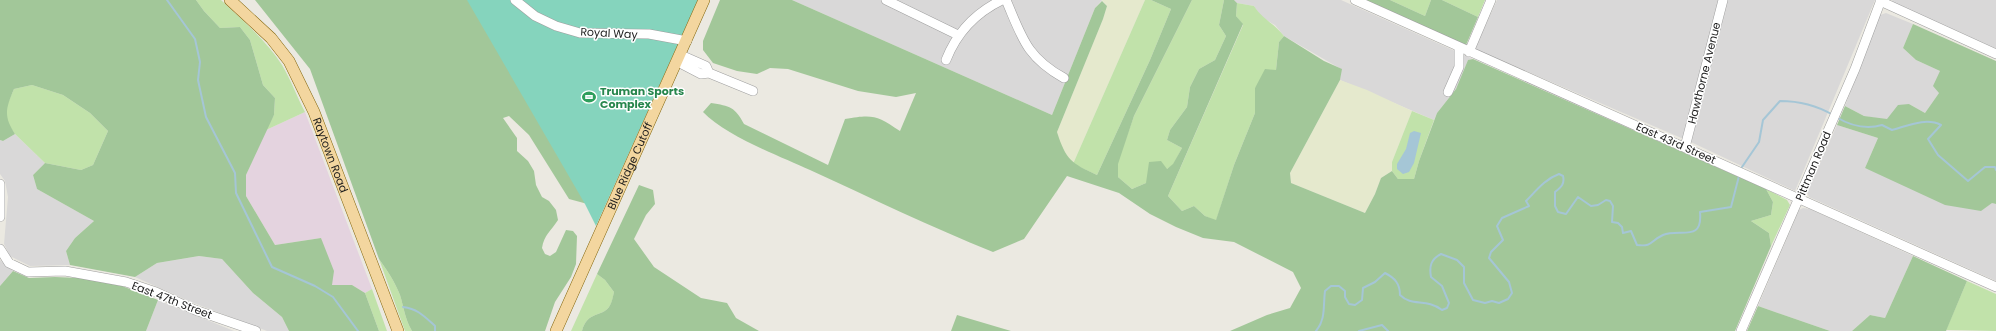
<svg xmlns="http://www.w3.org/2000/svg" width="1996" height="331" font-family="Poppins,sans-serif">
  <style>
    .residential { fill: #d9d8d8 }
    .industrial { fill: #e4d3df }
    .farmland { fill: #e5e9cd }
    .grass { fill: #c1e2aa }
    .forest { fill: #a2c799 }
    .pitch { fill: #85d4bd }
    .water { fill: #a5c6d6 }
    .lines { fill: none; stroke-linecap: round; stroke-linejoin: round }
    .stream { stroke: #a5c6d6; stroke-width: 2 }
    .minor-casing { stroke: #9f9f9f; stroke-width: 10 }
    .major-casing { stroke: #84670d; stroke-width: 12 }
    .minor { stroke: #fff; stroke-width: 9 }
    .major { stroke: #f3d69f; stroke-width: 11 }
    .labels { text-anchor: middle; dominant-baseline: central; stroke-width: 3; stroke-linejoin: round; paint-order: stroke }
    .street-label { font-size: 11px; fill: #1b1b1b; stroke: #fff }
    .leisure-label { font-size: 11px; font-weight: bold; fill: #27864d; stroke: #fff; text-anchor: start }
  </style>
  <rect width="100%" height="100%" fill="#ebe9e1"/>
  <!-- residential -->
  <path class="residential" d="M792,0H1102L1095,8L1052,115Z
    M1234,0H1341L1473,59L1468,60L1456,89L1437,113L1434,120L1340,80L1341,69L1284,36L1275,25L1261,17L1254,6L1237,3Z
    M1497,0H1875L1795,191L1693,143L1475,49Z
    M1892,0H1996V49L1893,2Z
    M1886,13L1913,24L1903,48L1916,60L1940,71L1939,93L1925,113L1909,104L1887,120L1864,116L1845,106L1880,15Z
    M1837,125L1878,138L1865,168L1996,204V281L1809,197L1807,192Z
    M15,134L45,163L33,175L37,189L94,221L75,238L66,251L70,265L30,266L10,256L4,244L8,197L5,181L0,174V140L3,141Z
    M1803,208L1810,209L1913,256L1885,318L1870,315L1852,331H1830L1758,306L1799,210Z
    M199,256L222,259L253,293L282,317L289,331H267L191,302L135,277L157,263Z
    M0,260L13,271L0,286Z
    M158,300L234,331H146Z"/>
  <!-- industrial -->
  <path class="industrial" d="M305,112L372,289L365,293L352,285H332L321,238L275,245L246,196V175L266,130Z"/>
  <!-- farmland -->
  <path class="farmland" d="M1102,0H1145L1073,164L1062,150L1057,132L1103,19L1107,6Z
    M1340,80L1367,90L1412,111L1392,162V171L1381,178L1375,194L1365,213L1291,183L1290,173Z"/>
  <!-- grass -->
  <path class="grass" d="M196,0H221C242,20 266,40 282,65C291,80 297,97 305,112L266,130L274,115L275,98L263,85L250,40L240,27L220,28L204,11Z
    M1145,0H1151L1171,9L1150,60L1097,175L1073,164Z
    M1192,0H1224L1219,25L1226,36L1215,60L1199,69L1190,87L1187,107L1170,130L1167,140L1182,148L1173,165L1146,183L1132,189L1118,177L1117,164L1134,116Z
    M1390,0H1431L1425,16Z
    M1442,0H1485L1478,17Z
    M1237,3L1254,6C1263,20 1274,23 1284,36L1279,42L1276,70L1255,88V113L1234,165L1216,221L1205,216L1194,206L1182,211L1168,196L1243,25L1236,16Z
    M32,85L63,95L90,113L108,131L93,165L81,170L45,163L15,134L7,123L6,107L14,89Z
    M1412,111L1434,120L1419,161L1414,179H1398L1392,171V162Z
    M1766,189L1787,200L1790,205L1771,246L1769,233L1751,221L1771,215L1773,202Z
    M379,259C387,270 395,282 400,295C404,308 405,319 412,331H405Z
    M597,274L605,280L614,292C613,297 612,303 609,307C602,317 587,311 582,331H571Z
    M1967,281L1996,294V331L1946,330Z
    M372,289L387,331H379L365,293Z"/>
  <!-- forest -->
  <path class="forest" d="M0,0H196L204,11L220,28L240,27L250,40L263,85L275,98L274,115L246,175V196L275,245L321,238L334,271L332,285H352L365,293L379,331H289L282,317L253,293L222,259L199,256L157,263L135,277L70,265L66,251L75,238L94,221L37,189L33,175L45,163L81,170L93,165L108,131L90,113L63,95L32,85L14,89C6,108 3,116 15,134L3,141L0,140Z
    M255,0H489L595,206L569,199L529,135L509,116L503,118L517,138V151L528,161L534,171L536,185L542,197L549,201L556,210L558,220C551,231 544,235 542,248L545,254L550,256L556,252L566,230L573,231L577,236L576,264L571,277L555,302L545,331H412C405,319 404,308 400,295C395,282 387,270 379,259L310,69Z
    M720,0H792L1052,115L1095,8L1102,1L1107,6L1103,19L1057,132C1066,160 1071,163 1097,175L1150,60L1171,9L1151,0H1192L1134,116L1118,164V177L1132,189L1146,183L1149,162L1161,161L1167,169L1173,164L1182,148L1167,140L1170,130L1187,107L1190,87L1199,69L1215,60L1226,36L1219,25L1224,0H1234L1237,3L1236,16L1243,24L1168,196L1182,211L1194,206L1205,216L1216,220L1234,165L1255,113V88L1265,69L1276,70L1279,42L1284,36L1324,61L1342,69L1340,80L1290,173L1291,183L1365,213L1375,194L1381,178L1392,171L1398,179H1414L1419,161L1437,113L1456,89L1468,60L1473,59L1766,189L1773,202L1771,215L1751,221L1769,233L1771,246L1735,331H1230L1267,315L1290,308L1301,288L1293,272L1234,242L1203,238L1176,227L1150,214L1119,193L1067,176L1024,239L993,252C931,227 871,198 810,170C779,156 726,136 703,112L711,103C730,106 735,107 744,124L828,165L845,119C874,114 877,116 900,131L916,93L896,97L858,91L788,69L770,68L757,74L737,71L713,63L703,50V41Z
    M1366,0H1390L1425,16L1431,0H1442L1478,17L1466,45Z
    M1913,24L1996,61V204L1992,203L1981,211L1945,205L1865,168L1878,138L1837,125L1845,106L1864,116L1887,119L1898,105L1909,104L1925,113L1939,93L1933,86L1940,71L1916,60L1903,48Z
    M639,185L653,190L655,204L646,215L634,239L654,267L701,298L727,303L736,318L759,331H582C587,311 602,317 609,307C612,303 613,296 614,292L605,280L597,274Z
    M1913,256L1967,281L1946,331H1852L1870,315L1885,318Z
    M13,271L29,278L55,277L79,278L122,286L158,300L146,331H0V286Z
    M1758,306L1830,331H1747Z
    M957,315L1011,331H951Z"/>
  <!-- pitch -->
  <path class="pitch" d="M467,0H698L596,226L585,204Z"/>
  <!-- water -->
  <path class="water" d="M1414,131L1421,133L1414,163L1409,172L1403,174L1397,169V164L1406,149L1410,133Z"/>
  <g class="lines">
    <!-- stream -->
    <path class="stream" d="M167,0L195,39L200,62L198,80L206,117L235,173L236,193L272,267L315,286L333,297L358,331
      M1836,117C1851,126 1866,130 1882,125L1892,130C1907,126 1926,117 1941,125L1928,139L1938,155L1968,181L1985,167H1995L1996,170
      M1742,167L1759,142L1763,120L1780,101C1800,101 1816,105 1833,115
      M403,307C418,309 424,316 435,326V331
      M1316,331C1326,319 1323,306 1325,291L1331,286H1339L1345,291V297L1349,304L1355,305L1362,300L1363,288L1375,282L1385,273C1395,278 1400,284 1400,295C1412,307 1426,298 1442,310L1447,308L1449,303L1442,286L1431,277C1429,266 1431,259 1441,254L1457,260L1464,267V283L1473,300L1485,303L1492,301L1499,303L1508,299L1512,293L1509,282L1489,258L1491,252L1503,240L1497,226L1502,218L1529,206L1526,201C1536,191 1545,179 1559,174L1563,176C1565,184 1561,187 1555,192V206L1558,212L1566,214L1578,197L1591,206L1598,205L1606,200L1610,201L1613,206L1612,222L1618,223L1622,227L1623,233L1631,231L1637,245C1653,247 1650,241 1663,235C1680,228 1703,243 1700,212L1731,207L1739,176
      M1359,331L1382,325L1388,331"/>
    <!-- minor casing -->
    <g class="minor-casing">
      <path id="minor" d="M515,0L535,16L556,26L580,33L649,34L687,41
        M886,0L958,35
        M1006,0C1022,37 1026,57 1064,78
        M1355,0L1996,287
        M1880,1L1996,54
        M1469,52L1491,0
        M946,60C957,32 975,13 1002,0
        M678,62L701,74L709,73L706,66L681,55
        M709,73L753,91
        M1448,92L1459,67V47
        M1685,147L1723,0
        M0,184V217
        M0,249L9,263L28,272L65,271L126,282L156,292L195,310L256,331
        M1741,331L1855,69L1881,0"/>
    </g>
    <!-- major casing -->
    <g class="major-casing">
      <g id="major">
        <path id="s1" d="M230,0L271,38L289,61L314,112L398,331"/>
        <path id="s2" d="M556,331L704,0"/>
      </g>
    </g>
    <!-- minor -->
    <use href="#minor" class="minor"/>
    <!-- major -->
    <use href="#major" class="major"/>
  </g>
  <!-- icons -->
  <defs>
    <g id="stadium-bare" transform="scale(1.08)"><path d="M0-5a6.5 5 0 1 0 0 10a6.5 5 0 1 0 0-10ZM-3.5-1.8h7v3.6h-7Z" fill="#2e9e5b" stroke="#fff" stroke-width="2.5" paint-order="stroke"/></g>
  </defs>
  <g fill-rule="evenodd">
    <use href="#stadium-bare" x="589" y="97"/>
  </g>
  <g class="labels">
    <!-- street labels -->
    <g class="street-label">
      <text transform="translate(609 33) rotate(3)">Royal Way</text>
      <text transform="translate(1704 73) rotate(-76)">Hawthorne Avenue</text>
      <text transform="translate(1676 143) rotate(24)">East 43rd Street</text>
      <text stroke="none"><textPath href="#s1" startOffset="188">Raytown Road</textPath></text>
      <text stroke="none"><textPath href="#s2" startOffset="181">Blue Ridge Cutoff</textPath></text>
      <text transform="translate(1813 166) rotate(-67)">Pittman Road</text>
      <text transform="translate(172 300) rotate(21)">East 47th Street</text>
    </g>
    <!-- leisure labels -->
    <g class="leisure-label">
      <text x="600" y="91">Truman Sports<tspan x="600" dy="13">Complex</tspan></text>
    </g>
  </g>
</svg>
